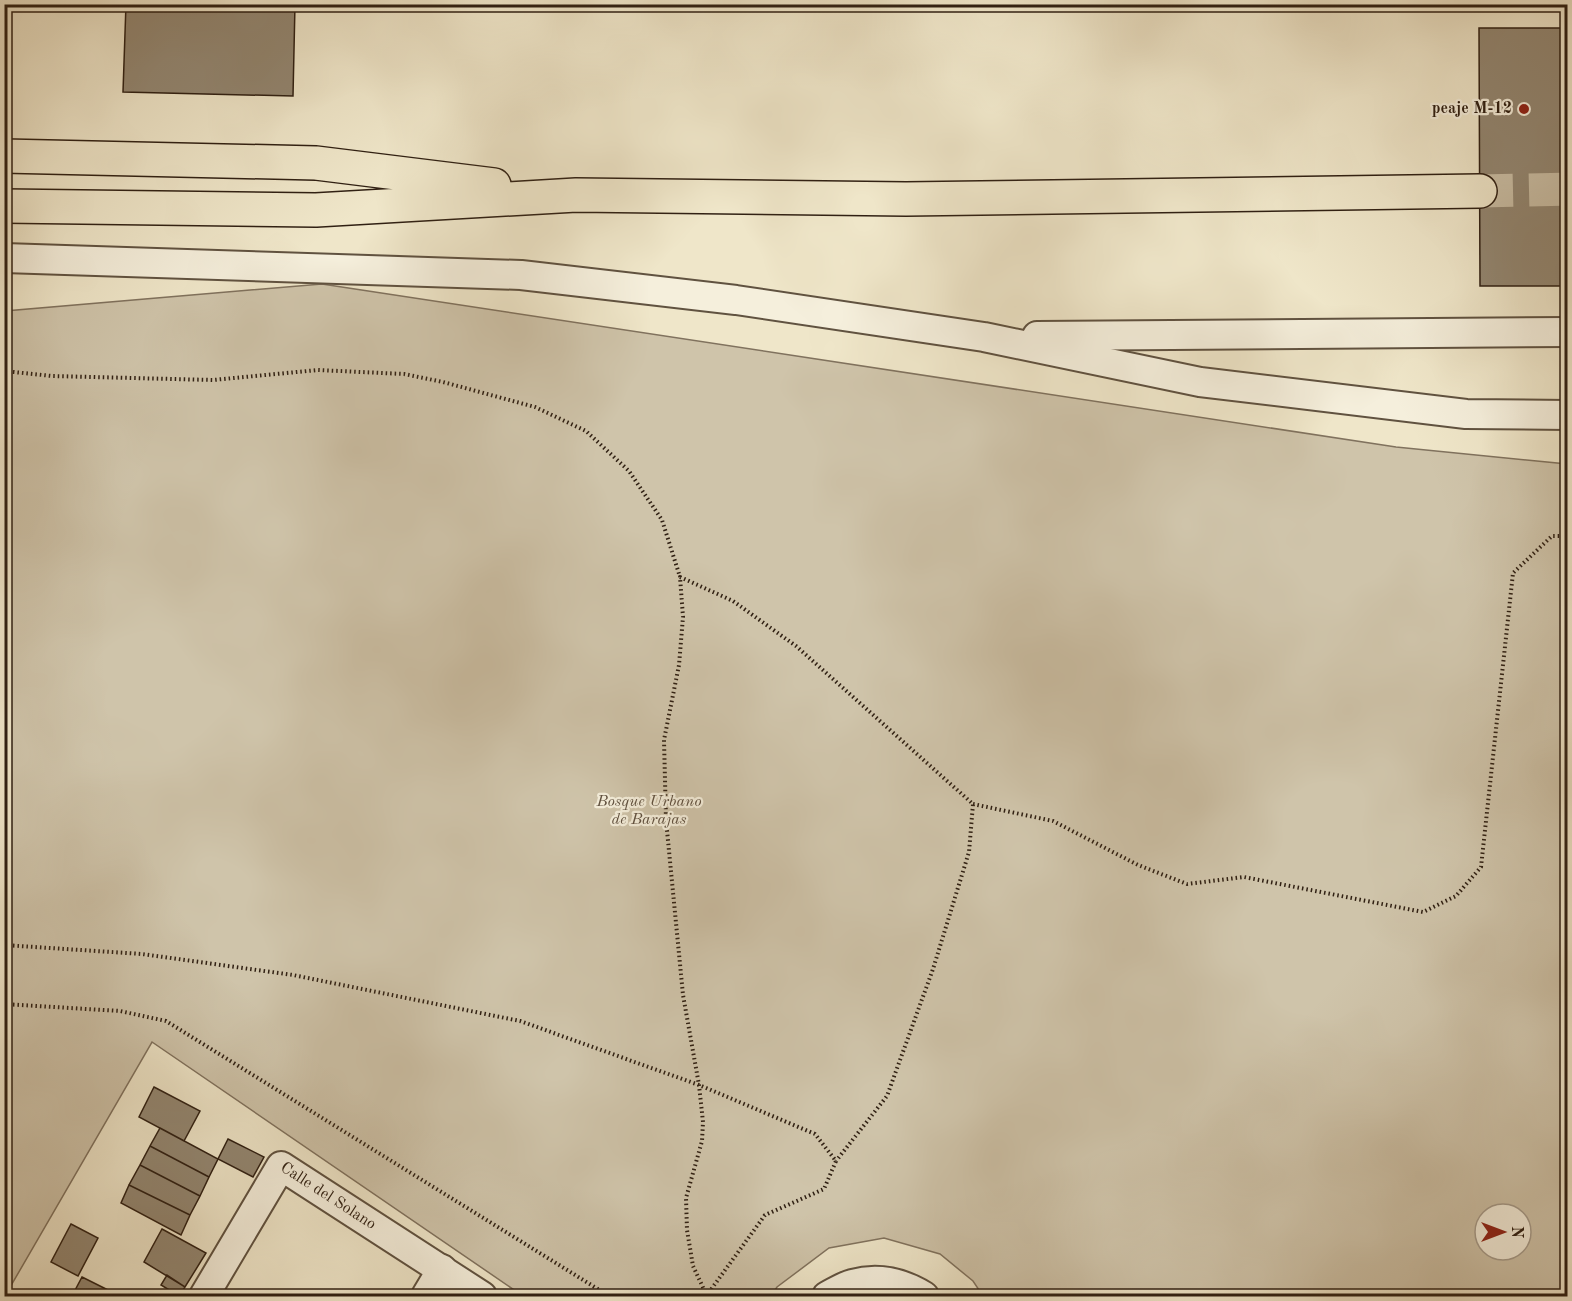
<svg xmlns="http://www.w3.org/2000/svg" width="1572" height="1301" font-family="'Old Standard TT',serif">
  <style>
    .green { fill: #cfc4aa; stroke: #80725e; stroke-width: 1.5; fill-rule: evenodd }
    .building { fill: #938772; stroke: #302013; stroke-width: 1.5 }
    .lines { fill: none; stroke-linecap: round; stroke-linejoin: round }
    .highway-tunnel { stroke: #c9bea5; stroke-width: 33; stroke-dasharray: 33 16; stroke-linecap: butt }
    .minor-casing { stroke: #605240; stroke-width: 32 }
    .highway-casing { stroke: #302013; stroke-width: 36 }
    .path { stroke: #302013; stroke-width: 4; stroke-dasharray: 1.5 3; stroke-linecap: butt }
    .minor { stroke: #f5efdc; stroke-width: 28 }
    .highway { stroke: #efe6c9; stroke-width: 33 }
    .poi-dot { fill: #8f2418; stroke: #f5efdc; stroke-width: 2 }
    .labels { text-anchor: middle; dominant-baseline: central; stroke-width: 4.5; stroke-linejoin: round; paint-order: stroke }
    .poi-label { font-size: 16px; font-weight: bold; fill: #302013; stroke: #f5efdc; text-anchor: end }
    .park-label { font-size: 16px; font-style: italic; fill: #605140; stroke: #f5efdc }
    .street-label { font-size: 16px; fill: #302013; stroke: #f5efdc }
  </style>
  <rect width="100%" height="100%" fill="#efe6c9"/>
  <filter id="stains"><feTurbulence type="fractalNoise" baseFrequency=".00333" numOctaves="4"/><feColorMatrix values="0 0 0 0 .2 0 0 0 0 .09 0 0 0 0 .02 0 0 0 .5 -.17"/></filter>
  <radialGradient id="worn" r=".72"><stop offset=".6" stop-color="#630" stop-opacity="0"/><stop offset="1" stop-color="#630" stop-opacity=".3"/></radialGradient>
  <!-- green -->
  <path class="green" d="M322,284L1396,447L1567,464V1296H983L973,1281L940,1254L884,1238L829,1248L777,1287L771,1296H523L152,1042L5,1296V311ZM1485,1214H1521V1250H1485Z"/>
  <!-- building -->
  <path class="building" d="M126,4H295L293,96L123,92Z
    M1479,28H1568V286H1480Z
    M154,1087L200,1111L184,1141L139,1117Z
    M160,1128L218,1159L209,1177L150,1146Z
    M228,1139L264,1157L253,1177L218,1159Z
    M150,1146L209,1177L200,1196L140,1165Z
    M140,1165L200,1196L190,1215L129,1185Z
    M129,1185L190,1215L181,1235L121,1203Z
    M71,1224L98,1238L78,1276L51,1262Z
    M162,1229L206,1253L185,1287L144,1262Z
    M167,1275L185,1287L179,1296L161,1285Z
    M82,1277L120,1296H72Z"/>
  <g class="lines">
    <!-- highway-tunnel -->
    <path class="highway-tunnel" d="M1480,191L1568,189"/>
    <!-- minor casing -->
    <g class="minor-casing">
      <g id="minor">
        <path d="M4,258L521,275L736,300L984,337L1200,382L1466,414L1568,415"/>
        <path d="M1037,336L1568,332"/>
        <path id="s1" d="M204,1296L281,1166L482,1296"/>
        <path d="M426,1296L442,1269"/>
        <path d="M827,1296C835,1292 844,1286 852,1284C878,1277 903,1283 924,1296"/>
      </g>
    </g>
    <!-- highway casing -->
    <g class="highway-casing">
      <path id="highway" d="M4,156L316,163L494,185
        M4,206L316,210L576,195L906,199L1480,191"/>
    </g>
    <!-- path -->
    <path class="path" d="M4,371L52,376L213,380L318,370L404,374L443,382L535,407L586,431L629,471L662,520L680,577
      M973,804L1053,821L1138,865L1187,884L1244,877L1423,912L1456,896L1481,867L1513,573L1552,536H1568
      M4,945L142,954L293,975L520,1021L699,1085L815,1134L836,1161L824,1189L765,1215L707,1295L703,1296
      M4,1004L120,1011L166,1021L609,1296
      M707,1296L693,1266L687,1230L686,1198L702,1141L703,1122L699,1085L683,995L666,820L664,740L679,665L683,617L680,577L733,601L796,646L973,804L969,852L933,969L887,1096L836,1161"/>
    <!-- minor -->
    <use href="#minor" class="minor"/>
    <!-- highway -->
    <use href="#highway" class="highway"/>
  </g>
  <!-- markers -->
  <circle class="poi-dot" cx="1524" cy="109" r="6"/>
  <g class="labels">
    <!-- poi labels -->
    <g class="poi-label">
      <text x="1512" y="109">peaje M-12</text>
    </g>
    <!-- park labels -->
    <g class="park-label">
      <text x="649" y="802">Bosque Urbano<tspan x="649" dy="18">de Barajas</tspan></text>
    </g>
    <!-- street labels -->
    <g class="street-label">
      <text stroke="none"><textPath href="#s1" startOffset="207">Calle del Solano</textPath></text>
    </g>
  </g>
  <!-- margin -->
  <rect width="1572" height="1301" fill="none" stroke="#efe6c9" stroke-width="24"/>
  <rect x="6" y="6" width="1560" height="1289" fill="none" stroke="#302013" stroke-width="3"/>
  <rect x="12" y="12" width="1548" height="1277" fill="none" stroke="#302013" stroke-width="1.5"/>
  <!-- north arrow -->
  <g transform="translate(1503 1232) rotate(90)"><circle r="28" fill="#f5efdc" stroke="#a69c8c" stroke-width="1.5"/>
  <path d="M0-4.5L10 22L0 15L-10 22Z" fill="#8f2418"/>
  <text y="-9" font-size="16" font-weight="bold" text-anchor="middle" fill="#302013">N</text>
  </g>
  <rect width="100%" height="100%" filter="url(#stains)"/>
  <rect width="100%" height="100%" fill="url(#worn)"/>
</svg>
